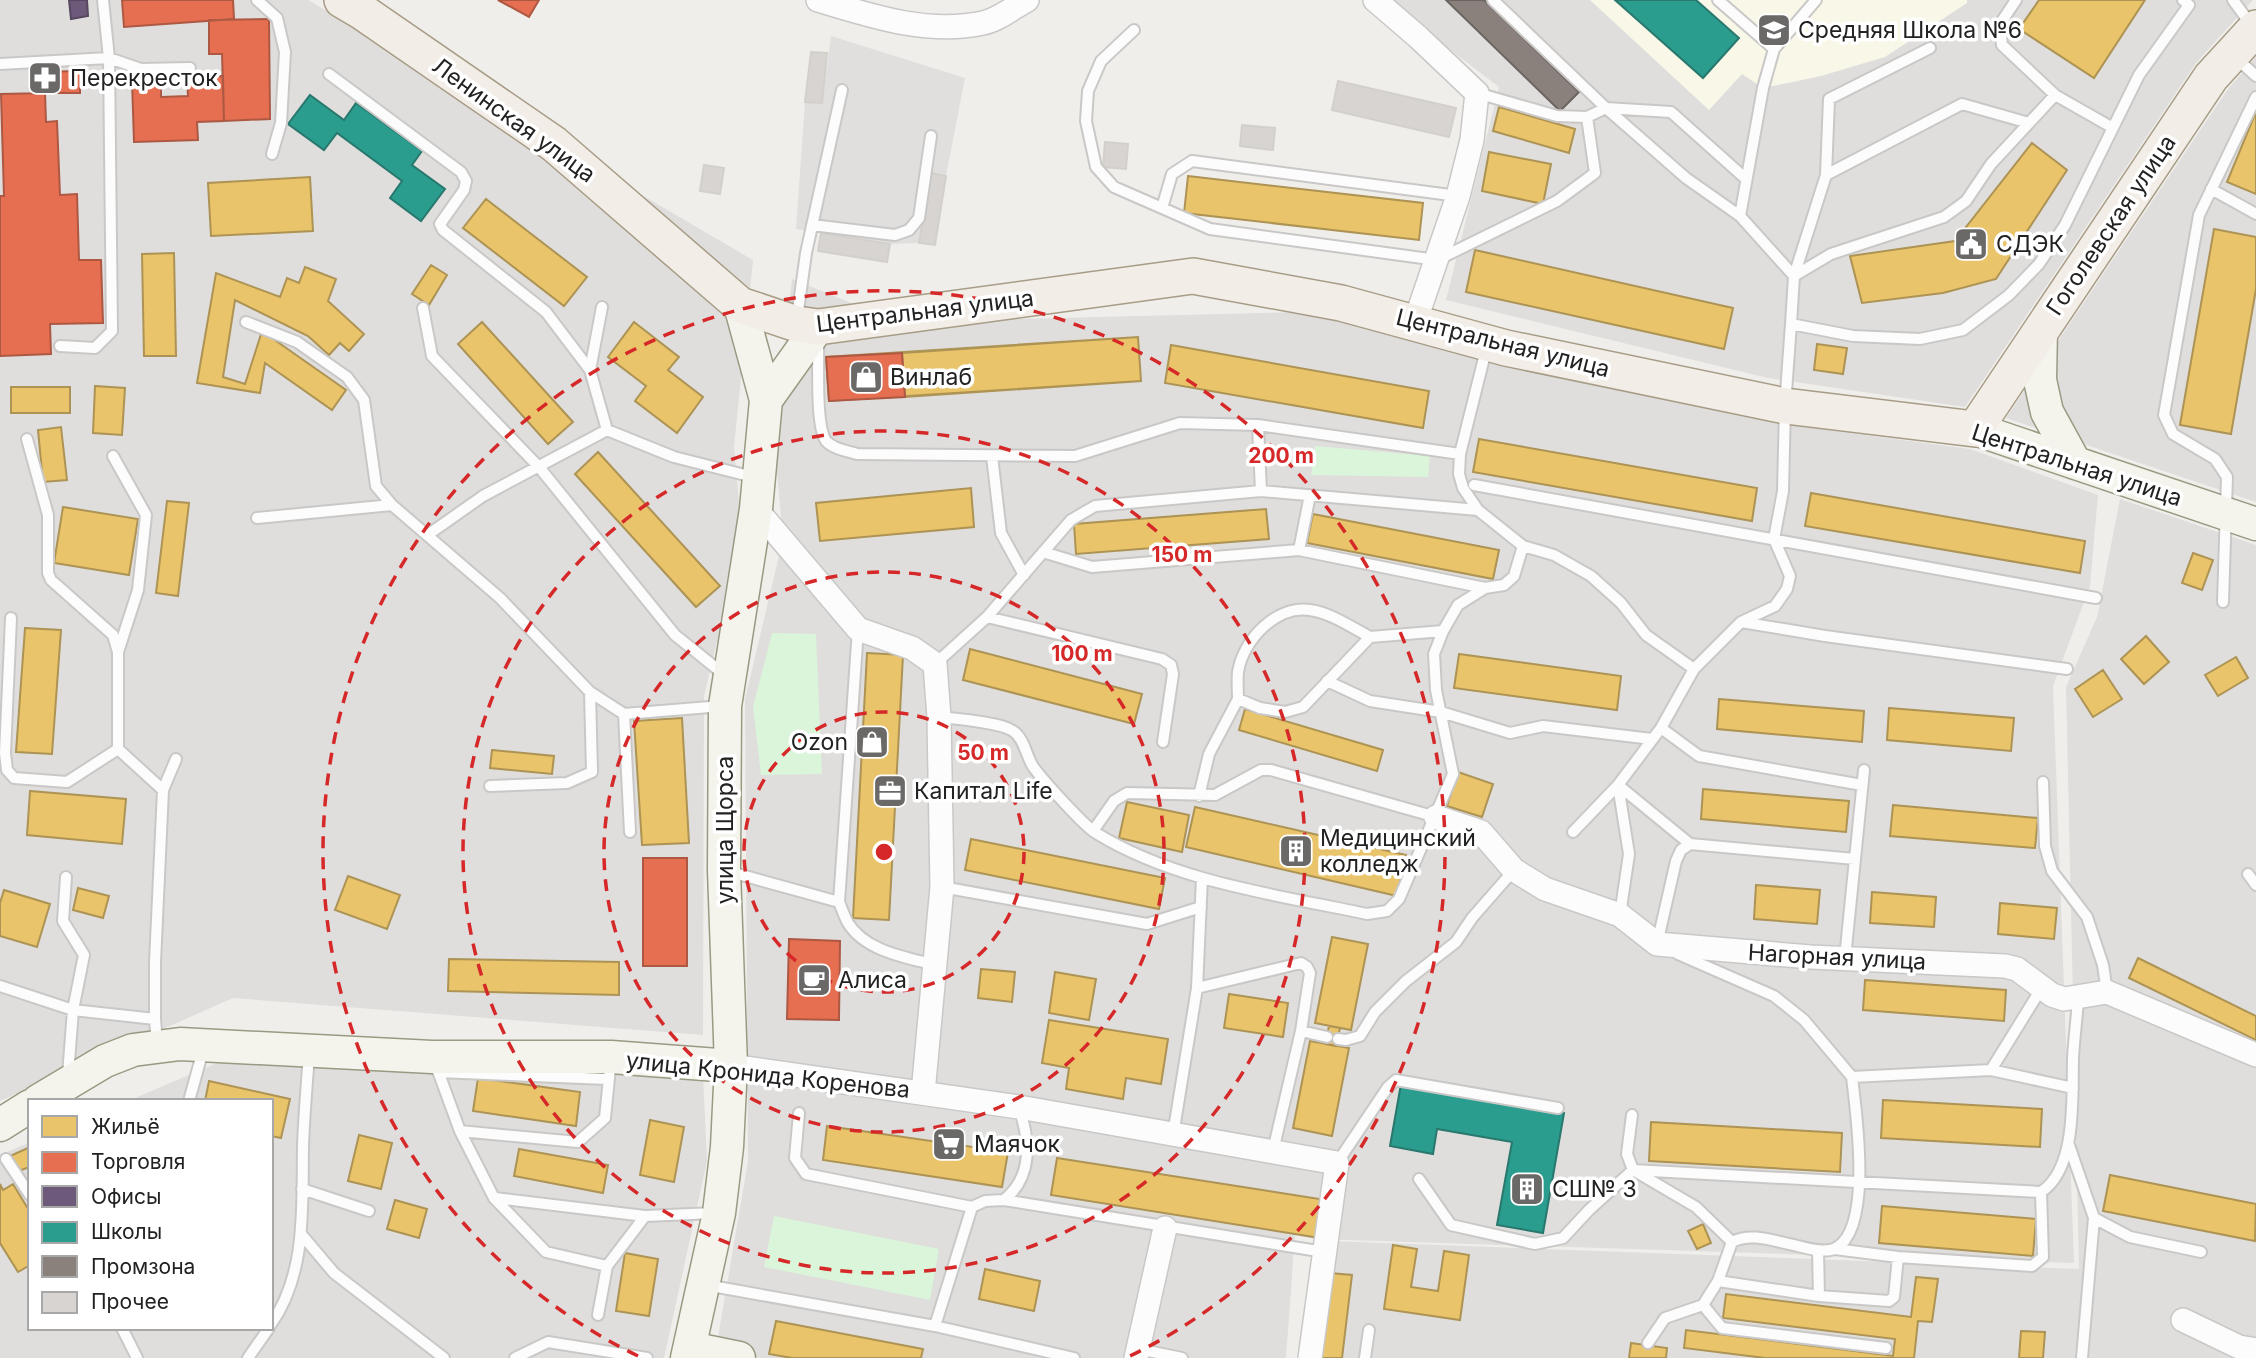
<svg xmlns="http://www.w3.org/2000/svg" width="2256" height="1358" font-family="Inter,sans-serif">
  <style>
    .residential { fill: #dfdedc }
    .education { fill: #f8f7e8 }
    .park { fill: #daf5da }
    .parking { fill: #e0dfde }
    .homes { fill: #e9c46a; stroke: #ad9354; stroke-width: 2 }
    .shops { fill: #e76f51; stroke: #ac5843; stroke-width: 2 }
    .offices { fill: #6d597a; stroke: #564860; stroke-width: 2 }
    .schools { fill: #2a9d8f; stroke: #28786e; stroke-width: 2 }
    .industry { fill: #8a817c; stroke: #6b6461; stroke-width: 2 }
    .building { fill: #d7d4d2; stroke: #d3d0cc; stroke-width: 2 }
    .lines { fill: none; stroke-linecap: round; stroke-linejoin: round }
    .lane-casing { stroke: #c9c8c7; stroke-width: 14 }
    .street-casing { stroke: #c9c8c7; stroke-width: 26 }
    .secondary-casing { stroke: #999a82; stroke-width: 35 }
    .primary-casing { stroke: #a79c86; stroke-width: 38 }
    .lane { stroke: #fdfcfc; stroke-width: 10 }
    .street { stroke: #fdfcfc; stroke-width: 23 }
    .secondary { stroke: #f4f4ed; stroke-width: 32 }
    .primary { stroke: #f3ede7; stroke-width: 35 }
    .ring { fill: none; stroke: #d62828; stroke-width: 3.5; stroke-dasharray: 12 9 }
    .labels { text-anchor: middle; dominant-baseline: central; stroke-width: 7; stroke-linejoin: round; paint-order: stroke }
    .poi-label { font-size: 23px; fill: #222; stroke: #fff; text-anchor: start }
    .street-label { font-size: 23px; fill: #222; stroke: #fff }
    .centre { fill: #d62828; stroke: #fff; stroke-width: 3.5 }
    .ring-label { font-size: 21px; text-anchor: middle; font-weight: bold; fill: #d62828; stroke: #fff; stroke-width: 7; stroke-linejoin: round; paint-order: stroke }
  </style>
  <rect width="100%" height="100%" fill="#f0eeeb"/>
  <!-- residential -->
  <path class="residential" d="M0,0H308L753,260L734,447L742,535L704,696L703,1035L233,998L0,1101Z
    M1385,0H2253L2196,63L1965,407L1768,378L1446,300L1499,87Z
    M2256,57V502L2006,418L2228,89Z
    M792,279L898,322L1337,311L1781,424L1970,449L2098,495L2090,586L2053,686L2074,1263L1316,1239L1295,1235L1286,1358H762L716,1349L748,1161L745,699L783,539L775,449Z
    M2120,499L2256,545V1358H1316L1330,1241L2079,1269L2066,687L2097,617Z
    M245,1051L703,1076L707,1161L664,1358H0V1155L30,1142V1328H271V1101H128Z"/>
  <!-- education -->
  <path class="education" d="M1590,0H1967V3L1885,57L1821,76L1763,88L1742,74L1709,110Z"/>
  <!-- park -->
  <path class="park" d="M1315,446L1430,456L1428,477L1311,475Z
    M772,633L816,634L822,774L761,775L753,707Z
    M774,1216L939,1249L930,1300L764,1267Z"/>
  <!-- parking -->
  <path class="parking" d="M831,36L965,78L946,176L931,173L919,243L890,244L796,229L805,102L822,103Z"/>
  <!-- homes -->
  <path class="homes" d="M2039,0H2145L2094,78L2019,29Z
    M1499,107L1575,129L1569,153L1493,131Z
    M2256,112V194L2227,182Z
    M2032,143L2067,170L1996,279L1943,293L1862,303L1850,256L1955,241Z
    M1489,152L1551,164L1543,204L1482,191Z
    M1188,176L1423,203L1419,240L1184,213Z
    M310,177L313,231L211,236L208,183Z
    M486,199L587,277L564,306L463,228Z
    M2214,229L2256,237V289L2231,434L2180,425Z
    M1475,250L1733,308L1724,349L1466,292Z
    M174,253L176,356H144L142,254Z
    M431,265L447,275L429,305L412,294Z
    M305,267L336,279L328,301L364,334L349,351L340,343L329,355L308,336L235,300L223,377L245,384L262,331L346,390L332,410L265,363L260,393L197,383L216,273L280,297L287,278L299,283Z
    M482,322L573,422L548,444L458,344Z
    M634,322L679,357L668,370L703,397L677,433L635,401L646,386L608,357Z
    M1138,337L1141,381L829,401L826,357Z
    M1138,337L1141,381L905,397L902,353Z
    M1817,344L1847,348L1843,374L1814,370Z
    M1171,345L1429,391L1423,428L1165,383Z
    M95,386L125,388L122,435L93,433Z
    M11,387H70V413H11Z
    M61,427L67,480L43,482L38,430Z
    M1479,439L1757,488L1752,521L1473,472Z
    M598,452L720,586L696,607L575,474Z
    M971,488L974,527L820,541L816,503Z
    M1811,493L2085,541L2080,573L1805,526Z
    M167,501L189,503L178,596L156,593Z
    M63,507L138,519L129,575L54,563Z
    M1266,509L1269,539L1076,554L1074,524Z
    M1313,514L1499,550L1493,579L1307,543Z
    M2193,553L2213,560L2202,590L2182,583Z
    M25,628L61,630L52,754L16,752Z
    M2146,636L2169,662L2144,684L2121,659Z
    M970,649L1142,694L1134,724L963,680Z
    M867,653L903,655L889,920L853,918Z
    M1459,654L1621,676L1617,710L1454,688Z
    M2236,657L2248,678L2218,696L2205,675Z
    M2103,670L2122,699L2093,717L2075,689Z
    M1719,699L1864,711L1862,742L1717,729Z
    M1889,708L2014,718L2011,751L1887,740Z
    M1245,709L1383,750L1377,771L1239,730Z
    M682,718L689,843L642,845L634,721Z
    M492,750L554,756L552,774L490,768Z
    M1458,772L1493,784L1482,817L1447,806Z
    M1703,789L1849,801L1846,832L1701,819Z
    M30,791L126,799L122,844L27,835Z
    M1127,802L1189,815L1182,852L1119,838Z
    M1893,805L2038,818L2035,848L1890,836Z
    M1195,807L1406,855L1397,896L1186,847Z
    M971,839L1165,878L1159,909L965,870Z
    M348,876L400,895L387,929L335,910Z
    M1756,885L1820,890L1817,924L1754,919Z
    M78,888L109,896L103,918L73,910Z
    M4,890L50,904L37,947L0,936V903Z
    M1872,892L1936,897L1934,927L1870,923Z
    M2000,903L2057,908L2054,939L1998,934Z
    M1332,937L1368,944L1351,1030L1315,1023Z
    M2138,958L2256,1016V1040L2129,978Z
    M449,959L619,962V995L448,991Z
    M981,969L1015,972L1012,1002L978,998Z
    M1055,972L1096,979L1089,1020L1049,1013Z
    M1865,980L2006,990L2004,1021L1863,1010Z
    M1229,994L1288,1003L1283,1037L1224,1028Z
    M1049,1020L1168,1039L1161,1084L1126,1078L1123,1099L1066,1089L1069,1068L1042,1063Z
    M1329,1026L1340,1028L1336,1046L1325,1044Z
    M1310,1041L1349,1048L1332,1136L1293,1128Z
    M478,1078L580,1092L576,1126L473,1111Z
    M209,1081L290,1099L281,1138L271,1136V1101H205Z
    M1883,1100L2042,1109L2040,1147L1881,1138Z
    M650,1120L684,1127L674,1182L640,1175Z
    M1651,1122L1842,1133L1840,1172L1649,1161Z
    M827,1126L1008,1152L1002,1187L823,1160Z
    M359,1135L392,1143L381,1189L348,1181Z
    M30,1147V1167L18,1171L8,1157Z
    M519,1149L608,1165L603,1193L514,1176Z
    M1057,1158L1326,1200L1320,1238L1051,1195Z
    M2110,1175L2256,1204L2255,1241L2103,1211Z
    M0,1184L3,1190L13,1184L30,1212V1265L18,1272L0,1243Z
    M395,1200L427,1209L419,1238L387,1229Z
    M1882,1206L2036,1219L2033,1256L1879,1243Z
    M1703,1224L1711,1243L1697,1249L1688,1231Z
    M1393,1245L1417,1249L1411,1287L1438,1291L1444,1251L1469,1255L1460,1320L1384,1309Z
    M625,1253L658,1259L649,1316L616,1311Z
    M985,1269L1040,1281L1034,1311L979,1299Z
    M1330,1273L1352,1275L1342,1358H1320Z
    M1916,1277L1938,1279L1932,1322L1918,1321L1914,1358H1765L1684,1348L1686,1330L1893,1356L1895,1339L1723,1318L1726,1294L1911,1317Z
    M776,1321L923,1349L921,1358H792L769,1354Z
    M2021,1331L2045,1332L2043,1358H2019Z
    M1631,1343L1667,1348L1666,1358H1629Z"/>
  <!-- shops -->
  <path class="shops" d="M122,0H233L234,19L124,27Z
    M498,0H539L529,17Z
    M269,19L270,119L224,121L222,54H209V20Z
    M80,71V93H35V72Z
    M223,76L224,121L197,122L198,140L134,142L132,81L161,80V97L188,96L187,77Z
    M45,93L46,122L57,121L60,195L77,194L79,260H101L103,323L50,324L51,354L0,356V196H4L1,94Z
    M902,353L905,397L829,401L826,357Z
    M643,858H687V966H643Z
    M789,939L840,941L839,1020L787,1019Z"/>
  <!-- offices -->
  <path class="offices" d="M69,0H87L88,16L71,19Z"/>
  <!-- schools -->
  <path class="schools" d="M1615,0H1696L1739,38L1703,78Z
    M310,95L344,120L356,103L422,151L412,165L445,189L421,221L390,198L402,181L337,133L324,150L288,124Z
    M1401,1084L1564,1113L1543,1233L1497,1225L1512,1142L1437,1129L1433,1154L1390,1146Z"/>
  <!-- industry -->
  <path class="industry" d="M1446,0H1484L1579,92L1560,111Z"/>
  <!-- building -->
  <path class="building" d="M811,52L827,53L822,103L805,102Z
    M1338,81L1456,108L1449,137L1332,110Z
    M1242,125L1275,128L1273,150L1240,146Z
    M1105,142L1128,144L1126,169L1103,167Z
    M704,165L724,168L720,194L700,191Z
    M931,173L946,176L935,245L919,243Z
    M821,233L890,244L887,262L818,251Z"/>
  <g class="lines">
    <!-- lane casing -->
    <g class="lane-casing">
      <path id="lane" d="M257,0L277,18L285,52L281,123L272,154
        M1493,0L1606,108L1686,178L1740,216L1794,276L1791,324
        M1718,0L1774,49L1763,88L1740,216
        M2016,0L2000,24L2002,45L2055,95L2113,128
        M2233,0L2252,26
        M1134,30L1101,61L1088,91L1086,121L1096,167L1114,187L1210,229L1437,260L1557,201L1595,173L1587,117
        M1774,49L1816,0
        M2235,57L2256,76
        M0,64L109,58L141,69L190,68
        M329,74L461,172L466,181L464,190L440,224L443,230L546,312L590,370
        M1477,93L1557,116L1587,117L1606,108L1671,112L1746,179
        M1826,175L1829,99L1930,48
        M2211,189L2256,214
        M1162,208L1172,174L1192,161L1458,196
        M812,225L895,235L909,230L919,218L931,136
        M1794,276L1826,175L1962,104L2029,123
        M1794,276L1831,254L1944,217L1966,201L1991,164L2055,95
        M602,307L590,370L607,430
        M423,308L432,356L539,467L675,635L726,676
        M797,318L806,253L842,90
        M246,322L297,342L347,377L364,400L376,486L392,505L500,598L590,692L624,714L722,706
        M818,340C819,361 815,425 826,441C833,449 847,451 857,454L1075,456L1180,423L1258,425L1460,454
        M60,346L95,348L112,331L109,58L103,0
        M1487,346L1460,454L1459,474L1463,488L1478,510L1523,546L1554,555L1591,576L1621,603L1646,635L1694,669
        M1258,425L1261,491
        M27,439L48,515V573L51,580L113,635L118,652V749L163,790
        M113,456L146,515L138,590L118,652
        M992,456L1001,533L1024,575
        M1474,485L2096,598
        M257,518L392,505
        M429,534L483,496L607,430L674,457L757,478
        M1299,550L1310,495
        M1043,552L1092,567L1299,550L1485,588
        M2223,602L2227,477L2215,459L2173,434L2164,415L2199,215L2256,97
        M987,617L1071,520L1095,506L1261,491L1478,510
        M11,618L5,753L7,770L14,778L67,782L118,749
        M1741,622L1825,636L2067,669
        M858,629L839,902C842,909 844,916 848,923C865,951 905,957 935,965
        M935,664L987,617L1162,659L1171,665L1173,674L1163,742
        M1327,681L1370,701L1441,712L1510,733L1543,726L1652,739
        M1238,699C1238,690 1237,680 1238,672C1243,640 1276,605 1310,610C1331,613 1351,627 1370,637
        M624,714L630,832
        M939,717C956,719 1000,722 1013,731C1025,739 1026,757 1034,768C1044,781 1084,826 1096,833C1175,882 1278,895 1367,914L1387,911L1399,899L1453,774L1436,690L1434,654L1443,631L1458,605L1485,588L1504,585L1514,576L1523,546
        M1661,728L1699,756L1862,785
        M2043,782L2045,846L2052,871L2087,917L2103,965L2107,992
        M1618,785L1629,854L1620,915
        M1618,785L1690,844
        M490,786L567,783L592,772L590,692
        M1199,796L1209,754L1238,699L1260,708L1285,712L1303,707L1370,637L1443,631
        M1093,831L1114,801L1127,793L1215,795L1261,770H1271L1436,817
        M1573,832L1618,785L1661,728L1694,669L1741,622L1775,606L1787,589L1790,576L1774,539L1783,491L1785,406L1791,324L1853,336L1920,339L1963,330L2009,295L2039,264L2065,225L2139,75L2189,5L2183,0
        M727,871L839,902
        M2248,874L2256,885
        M66,877L63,921L84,955L73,1010L68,1075
        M942,887L1147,924L1201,907
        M1657,944L1676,861L1681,850L1690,844L1855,859
        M1678,954L1774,996L1804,1020L1852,1077L1991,1070L2041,989
        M1845,958L1864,770
        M0,986L73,1010L155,1019
        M1197,988L1301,963L1307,967L1310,973L1301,1031L1273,1151
        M1301,1031L1327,1037
        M1338,1039L1346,1040L1360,1036L1375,1012L1406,981L1456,942L1472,918L1514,870
        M157,1044L155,1019V962L163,790L176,759
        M434,1060L460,1131L494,1198L546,1252L607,1266
        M1991,1070L2073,1088
        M438,1072L607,1079
        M189,1101L202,1054L201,1047
        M799,1113L795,1158L806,1174L972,1207
        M1632,1115L1627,1154L1633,1170L1696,1207L1732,1242
        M460,1131L578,1142L605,1118L611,1058
        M1173,1135L1197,988L1202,878
        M2069,1145L2094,1218L2130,1237L2201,1252
        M6,1159L30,1195
        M1337,1163L1388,1087L1396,1080L1558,1108
        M1419,1179L1451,1225L1535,1244L1563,1238L1589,1210L1633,1170L2041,1192C2077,1169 2072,1097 2073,1058C2074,1038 2077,1018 2078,998
        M302,1189L369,1211
        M495,1198L645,1216
        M1004,1200L1324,1252
        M301,1234L334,1273L444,1358
        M1835,1249L1898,1257L2032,1266L2043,1257L2041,1192
        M1818,1250L1819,1296
        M1718,1281L1819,1296L1889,1301L1894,1297L1898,1257
        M706,1285L935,1326L1074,1358
        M1703,1305L1722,1328L1886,1348
        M598,1315L607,1266L645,1216L715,1213
        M271,1324C307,1274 302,1205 303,1146C304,1115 307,1084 309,1053
        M935,1326L972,1207L985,1201L1004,1200C1033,1177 1030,1140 1019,1108
        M122,1328L137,1358
        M1648,1343L1665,1318L1703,1305L1718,1281L1732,1242C1751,1232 1773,1241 1794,1245C1806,1248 1825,1254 1836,1248C1873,1228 1856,1112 1852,1077
        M1138,1349L1182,1358
        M248,1358L269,1328
        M515,1358L548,1342L647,1358
        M1365,1358L1369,1330
        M2082,1358L2094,1218"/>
    </g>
    <!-- street casing -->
    <g class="street-casing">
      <path id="street" d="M818,0C871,16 927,35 983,23C998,20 1014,7 1027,0
        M1375,0L1418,37L1477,93L1472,140L1458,196L1415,322
        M756,509L858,629L912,648L935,664L939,717L942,887L923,1093
        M1436,817L1481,832L1514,870L1545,889L1620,915L1657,944L1811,957L2005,966L2017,969L2052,995L2064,999L2107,992L2256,1055
        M731,1066L1019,1107L1337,1163L1310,1358
        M2183,1320L2239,1347L2256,1350
        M1136,1358L1165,1228"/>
    </g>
    <!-- secondary casing -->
    <g class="secondary-casing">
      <path id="secondary" d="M2041,329L2040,380L2047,412L2075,463
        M766,400L818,327
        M1975,429L2256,524
        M38,1101L105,1061L133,1050L180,1044L432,1057H611L731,1066
        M0,1125L30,1106
        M690,1348L739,1358
        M687,1358L719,1213L727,1147L731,1066L724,870L725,706L756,509L766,400L740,305"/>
    </g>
    <!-- primary casing -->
    <g class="primary-casing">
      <path id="primary" d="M342,0L364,13L554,144L740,305L797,324L818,327L1193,276L1341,303L1506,348L1785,406L1975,429L2211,77L2256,28"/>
    </g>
    <!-- lane -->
    <use href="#lane" class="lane"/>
    <!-- street -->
    <use href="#street" class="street"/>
    <!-- secondary -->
    <use href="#secondary" class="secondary"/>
    <!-- primary -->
    <use href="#primary" class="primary"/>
  </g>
  <!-- distance rings -->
  <g class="ring">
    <circle cx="884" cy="852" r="140"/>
    <circle cx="884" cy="852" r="280"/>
    <circle cx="884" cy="852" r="421"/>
    <path d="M638 1356A561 561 0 1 1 1130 1356"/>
  </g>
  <!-- icons -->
  <defs>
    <g id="school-square" transform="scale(1.75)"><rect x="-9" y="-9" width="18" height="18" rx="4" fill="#6a6968" stroke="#fff"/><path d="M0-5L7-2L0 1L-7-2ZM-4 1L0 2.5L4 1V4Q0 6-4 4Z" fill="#fff"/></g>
    <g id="pharmacy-square" transform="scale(1.75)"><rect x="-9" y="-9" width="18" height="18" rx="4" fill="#6a6968" stroke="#fff"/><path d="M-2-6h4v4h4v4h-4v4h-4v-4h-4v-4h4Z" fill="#fff"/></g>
    <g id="civic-square" transform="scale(1.75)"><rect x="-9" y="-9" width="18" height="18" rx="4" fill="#6a6968" stroke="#fff"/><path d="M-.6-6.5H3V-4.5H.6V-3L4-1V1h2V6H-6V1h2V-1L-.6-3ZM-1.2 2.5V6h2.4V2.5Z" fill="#fff"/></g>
    <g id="shop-square" transform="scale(1.75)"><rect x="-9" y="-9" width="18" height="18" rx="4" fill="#6a6968" stroke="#fff"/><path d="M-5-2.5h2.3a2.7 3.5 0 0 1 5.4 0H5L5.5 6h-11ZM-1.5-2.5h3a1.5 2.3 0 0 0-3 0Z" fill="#fff"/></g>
    <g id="office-square" transform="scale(1.75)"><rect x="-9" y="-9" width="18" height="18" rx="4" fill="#6a6968" stroke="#fff"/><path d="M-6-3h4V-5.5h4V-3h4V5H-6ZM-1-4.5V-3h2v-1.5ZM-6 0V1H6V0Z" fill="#fff"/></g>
    <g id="building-square" transform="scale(1.75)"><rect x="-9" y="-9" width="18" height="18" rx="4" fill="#6a6968" stroke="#fff"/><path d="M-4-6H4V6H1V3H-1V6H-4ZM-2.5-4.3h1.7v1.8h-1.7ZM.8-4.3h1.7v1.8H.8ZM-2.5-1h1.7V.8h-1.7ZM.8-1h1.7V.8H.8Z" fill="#fff"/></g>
    <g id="cafe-square" transform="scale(1.75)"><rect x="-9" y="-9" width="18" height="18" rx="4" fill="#6a6968" stroke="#fff"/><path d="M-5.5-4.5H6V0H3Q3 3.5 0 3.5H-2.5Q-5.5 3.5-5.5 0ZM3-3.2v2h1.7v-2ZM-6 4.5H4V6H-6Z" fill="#fff"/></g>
    <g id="supermarket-square" transform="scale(1.75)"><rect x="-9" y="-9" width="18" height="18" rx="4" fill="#6a6968" stroke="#fff"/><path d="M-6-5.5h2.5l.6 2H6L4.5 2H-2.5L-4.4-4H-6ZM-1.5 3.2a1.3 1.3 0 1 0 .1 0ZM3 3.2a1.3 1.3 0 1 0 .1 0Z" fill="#fff"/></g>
  </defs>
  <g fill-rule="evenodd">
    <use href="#school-square" x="1774" y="30"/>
    <use href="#pharmacy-square" x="45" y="78"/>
    <use href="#civic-square" x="1971" y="244"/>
    <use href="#shop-square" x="866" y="377"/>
    <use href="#shop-square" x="872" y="742"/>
    <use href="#office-square" x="890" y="791"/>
    <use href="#building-square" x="1296" y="851"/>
    <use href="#cafe-square" x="814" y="980"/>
    <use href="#supermarket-square" x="949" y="1144"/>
    <use href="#building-square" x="1527" y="1189"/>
  </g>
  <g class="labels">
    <!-- poi labels -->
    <g class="poi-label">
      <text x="1798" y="30">Средняя Школа №6</text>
      <text x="70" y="78">Перекресток</text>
      <text x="1996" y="244">СДЭК</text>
      <text x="890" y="377">Винлаб</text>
      <text x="848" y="742" text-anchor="end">Ozon</text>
      <text x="914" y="791">Капитал Life</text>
      <text x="1320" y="838">Медицинский<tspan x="1320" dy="26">колледж</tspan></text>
      <text x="838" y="980">Алиса</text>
      <text x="974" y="1144">Маячок</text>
      <text x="1552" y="1189">СШ№ 3</text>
    </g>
    <!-- street labels -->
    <g class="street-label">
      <text transform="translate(514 120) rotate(36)">Ленинская улица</text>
      <text transform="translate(2111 225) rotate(-56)">Гоголевская улица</text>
      <text transform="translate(925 311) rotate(-7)">Центральная улица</text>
      <text transform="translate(1503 343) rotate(14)">Центральная улица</text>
      <text transform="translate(2077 465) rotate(18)">Центральная улица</text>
      <text transform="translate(725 830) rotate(-90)">улица Щорса</text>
      <text transform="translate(1837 957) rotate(3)">Нагорная улица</text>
      <text transform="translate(768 1075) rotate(6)">улица Кронида Коренова</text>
    </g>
  </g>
  <circle cx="884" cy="852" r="10" class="centre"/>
  <g class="ring-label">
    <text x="1281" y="463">200 m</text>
    <text x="1182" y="562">150 m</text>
    <text x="1082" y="661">100 m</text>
    <text x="983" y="760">50 m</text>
  </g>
  <!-- legend -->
  <rect x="28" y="1099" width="245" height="231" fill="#ffffff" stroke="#a7a7a7" stroke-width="2"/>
  <rect x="42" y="1116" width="35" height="21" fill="#e9c46a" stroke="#a7a7a7" stroke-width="2"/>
  <text x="91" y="1134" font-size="21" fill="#222222">Жильё</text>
  <rect x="42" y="1152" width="35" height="21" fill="#e76f51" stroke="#a7a7a7" stroke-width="2"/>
  <text x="91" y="1169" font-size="21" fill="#222222">Торговля</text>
  <rect x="42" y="1186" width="35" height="21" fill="#6d597a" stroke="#a7a7a7" stroke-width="2"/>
  <text x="91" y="1204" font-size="21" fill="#222222">Офисы</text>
  <rect x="42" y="1222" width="35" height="21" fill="#2a9d8f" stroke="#a7a7a7" stroke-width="2"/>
  <text x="91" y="1239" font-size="21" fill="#222222">Школы</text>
  <rect x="42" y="1256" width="35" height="21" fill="#8a817c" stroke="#a7a7a7" stroke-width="2"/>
  <text x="91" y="1274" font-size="21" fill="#222222">Промзона</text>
  <rect x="42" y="1292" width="35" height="21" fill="#d7d4d2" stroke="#a7a7a7" stroke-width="2"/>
  <text x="91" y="1309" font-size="21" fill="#222222">Прочее</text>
</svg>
